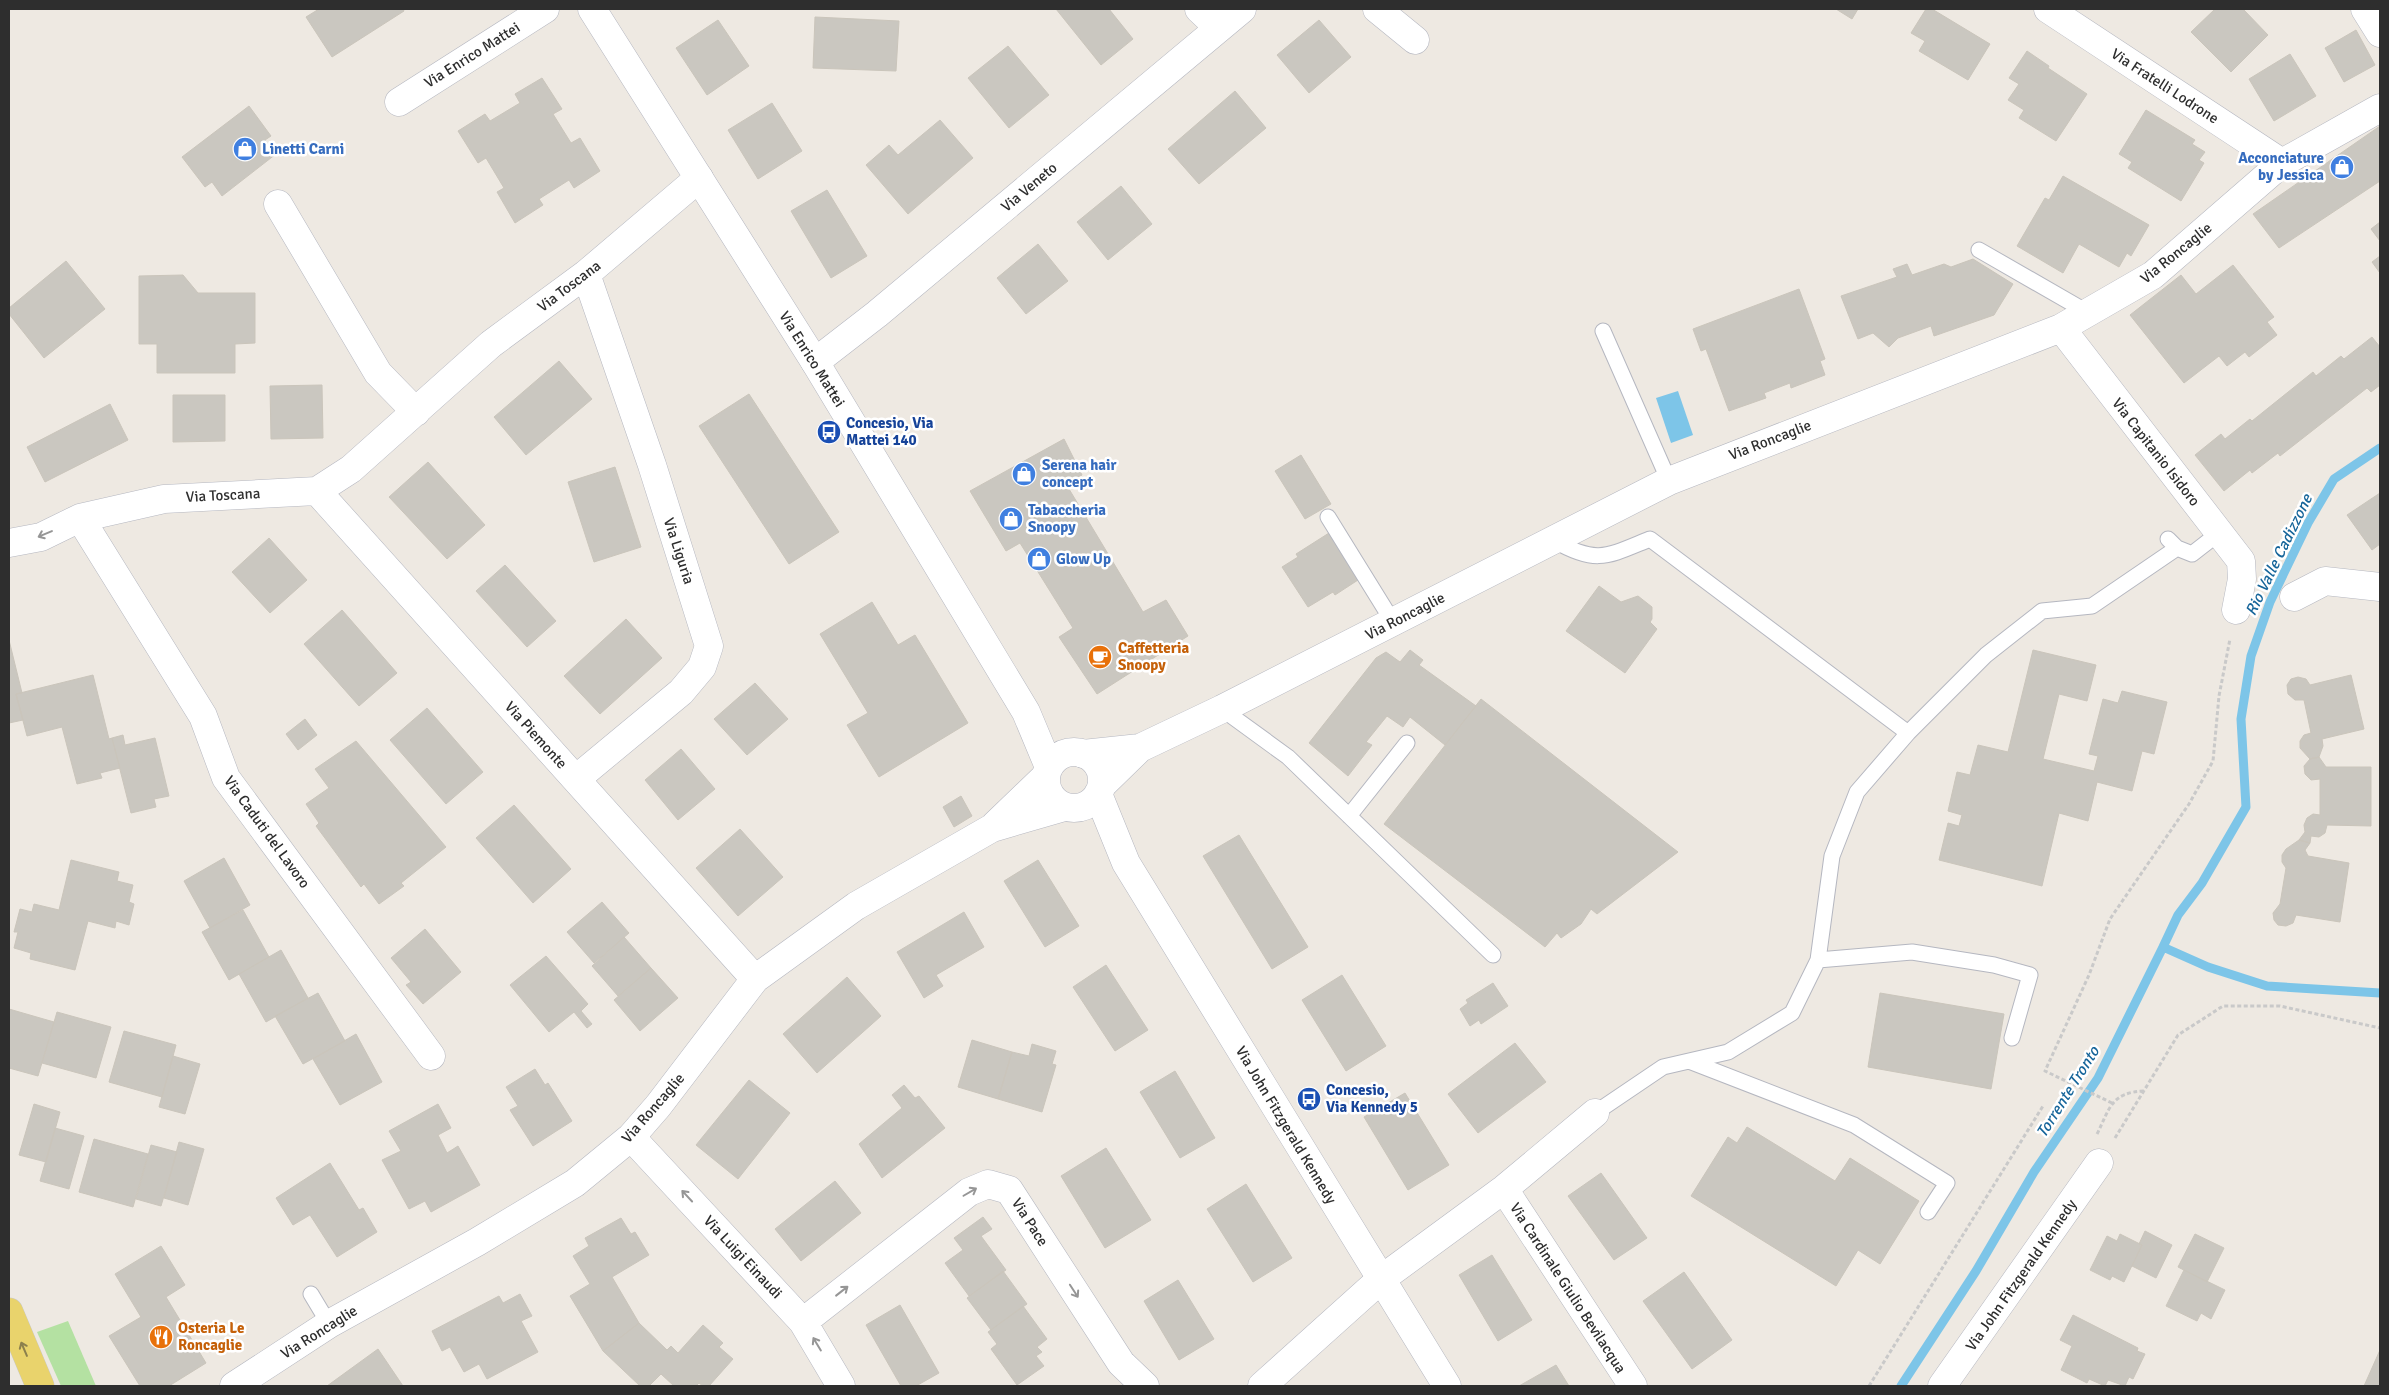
<svg xmlns="http://www.w3.org/2000/svg" width="2389" height="1395" font-family="Signika,sans-serif">
  <style>
    .green { fill: #b4e1a2 }
    .water { fill: #7dc5e8 }
    .lines { fill: none; stroke-linecap: round; stroke-linejoin: round }
    .stream { stroke: #7dc5e8; stroke-width: 9 }
    .building { fill: #cac7c0; stroke: #cac5bb }
    .service-casing { stroke: #b5b7c0; stroke-width: 17 }
    .minor-casing { stroke: #b5b7c0; stroke-width: 29 }
    .tertiary-casing { stroke: #b5b7c0; stroke-width: 29 }
    .primary-casing { stroke: #c9c9c9; stroke-width: 29 }
    .path { stroke: #c9c9c9; stroke-width: 3; stroke-dasharray: 4 2.5; stroke-linecap: butt }
    .service { stroke: #fff; stroke-width: 15 }
    .minor { stroke: #fff; stroke-width: 28 }
    .tertiary { stroke: #fff; stroke-width: 28 }
    .primary { stroke: #e9d36c; stroke-width: 28 }
    .oneway { stroke: #969696 }
    .oneway2 { stroke: #8c804d }
    .labels { text-anchor: middle; dominant-baseline: central; stroke-width: 5; stroke-linejoin: round; paint-order: stroke }
    .street-label { font-size: 15px; fill: #2e2e2e; stroke: #fff }
    .shop-label { font-size: 15px; font-weight: bold; fill: #366cbe; stroke: #fff; text-anchor: start }
    .transit-label { font-size: 15px; font-weight: bold; fill: #164399; stroke: #fff; text-anchor: start }
    .food-label { font-size: 15px; font-weight: bold; fill: #c56008; stroke: #fff; text-anchor: start }
    .water-label { font-size: 16px; font-style: italic; fill: #16659a; stroke: #fff }
  </style>
  <rect width="100%" height="100%" fill="#eee9e2"/>
  <!-- green -->
  <path class="green" d="M68,1321L96,1386H61L37,1332Z"/>
  <!-- water -->
  <path class="water" d="M1678,391L1693,435L1671,443L1656,398Z"/>
  <g class="lines">
    <!-- stream -->
    <path class="stream" d="M2163,947L2178,915L2202,883L2246,807L2241,719L2251,656L2270,602L2308,523L2334,479L2380,448
      M1901,1386L1976,1271L2034,1172L2098,1078L2163,947L2208,967L2267,986L2380,993"/>
  </g>
  <!-- building -->
  <path class="building" d="M319,9H403L404,11L332,57L306,17Z
    M1056,9H1109L1133,39L1101,65Z
    M1836,9H1858L1852,19Z
    M1926,9H1932L1990,44L1968,80L1919,51L1925,41L1911,33Z
    M2215,9H2243L2268,35L2231,72L2191,32Z
    M815,17L899,21L896,71L813,68Z
    M718,20L749,66L707,95L676,48Z
    M1319,20L1351,57L1309,93L1277,55Z
    M2356,30L2375,65L2344,82L2325,48Z
    M1008,46L1049,95L1009,128L968,78Z
    M2027,51L2049,66L2048,68L2087,94L2056,141L2019,118L2024,110L2008,100L2019,84L2009,78Z
    M2290,54L2316,96L2274,121L2249,79Z
    M542,78L562,109L553,114L571,143L580,138L600,171L574,188L569,180L539,199L543,205L515,223L497,192L504,188L486,158L478,163L458,131L485,114L490,121L520,103L515,94Z
    M1235,91L1266,128L1199,184L1168,149Z
    M772,103L802,151L758,179L728,130Z
    M249,106L271,136L265,140L276,154L222,196L212,182L205,187L182,157Z
    M2146,110L2195,140L2192,144L2205,152L2199,160L2204,163L2181,201L2128,168L2132,162L2119,154Z
    M940,120L973,158L908,214L866,165L889,145L898,155Z
    M2380,126V181L2279,248L2253,214Z
    M2063,176L2149,225L2131,256L2127,253L2119,267L2079,244L2063,273L2017,246L2045,198L2049,200Z
    M1121,186L1152,224L1108,260L1077,222Z
    M827,190L867,256L831,278L791,211Z
    M2380,222V241L2371,229Z
    M1038,244L1068,281L1026,314L997,278Z
    M2380,256V273L2372,262Z
    M1973,259L2013,284L1994,315L1934,336L1931,326L1898,338L1889,347L1873,333L1858,339L1841,296L1897,277L1893,269L1907,264L1912,275L1944,264L1951,267Z
    M66,261L105,309L44,358L9,314V308Z
    M2233,265L2274,317L2267,322L2277,335L2249,357L2245,352L2227,366L2219,356L2184,383L2130,315L2181,275L2196,294Z
    M183,275L198,293H255V343L235,344V373H157V344H139V276Z
    M1799,289L1825,359L1820,361L1825,375L1791,388L1790,383L1764,393L1766,398L1729,411L1706,349L1701,351L1693,329Z
    M2372,337L2380,347V385L2371,392L2367,388L2280,456L2278,453L2252,473L2250,470L2224,491L2195,455L2221,434L2225,439L2250,419L2252,421L2313,372L2316,376L2341,356L2344,359Z
    M559,361L592,399L526,455L494,417Z
    M322,385L323,438L271,439L270,386Z
    M749,394L839,532L789,564L699,426Z
    M173,395H225V441L173,442Z
    M110,404L128,440L45,482L27,447Z
    M1064,439L1082,475L1066,484L1143,612L1166,600L1188,636L1097,694L1059,637L1073,628L1020,543L1006,551L970,491Z
    M1301,455L1331,504L1305,519L1275,471Z
    M428,462L485,525L447,559L389,497Z
    M615,467L641,547L594,562L568,482Z
    M2380,493V544L2372,550L2347,515Z
    M1329,533L1358,580L1335,595L1333,592L1308,607L1282,567L1298,557L1296,554Z
    M269,538L307,580L270,613L232,572Z
    M505,565L556,621L527,647L476,591Z
    M1599,586L1621,602L1638,596L1652,607V619L1650,622L1657,629L1625,673L1566,631Z
    M872,602L898,645L915,635L968,723L879,777L847,725L868,713L820,634Z
    M342,610L397,673L359,706L304,644Z
    M626,619L662,658L600,714L564,676Z
    M9,640L22,693L16,694L23,720L9,723Z
    M1410,650L1423,660L1419,665L1476,706L1445,745L1410,717L1403,727L1387,716L1366,742L1372,745L1348,776L1309,743L1376,658L1386,652L1400,662Z
    M2033,650L2096,665L2087,701L2059,694L2043,759L2094,771L2098,756L2089,754L2103,699L2118,703L2122,691L2167,702L2154,754L2142,751L2132,791L2097,782L2088,821L2059,813L2042,886L1939,860L1948,823L1959,826L1962,815L1948,811L1957,772L1970,775L1978,745L2008,752Z
    M93,675L109,739L112,738L120,768L100,773L102,778L77,784L62,727L27,736L16,694Z
    M2351,675L2364,729L2322,739L2323,746L2319,757L2310,759L2300,748V741L2304,735L2311,733L2304,700H2295L2288,694L2287,685L2291,679L2298,677L2306,679L2310,685Z
    M755,683L788,719L747,755L714,719Z
    M1481,699L1678,852L1597,914L1591,909L1581,924L1561,938L1557,933L1545,947L1384,824Z
    M427,708L483,772L446,804L390,740Z
    M305,719L317,735L298,750L286,734Z
    M123,735L125,745L155,738L169,796L154,799L156,807L131,813L112,738Z
    M356,741L446,847L401,883L404,886L379,904L364,884L361,887L316,826L319,823L306,804L329,788L315,769Z
    M681,749L715,789L678,820L645,780Z
    M2319,757L2326,767H2371V826L2327,825L2325,833L2319,837L2311,836L2310,843L2299,840L2305,832L2304,825L2307,818L2313,814L2320,815V779L2311,780L2305,774L2304,766L2310,759Z
    M961,796L972,816L954,827L943,807Z
    M514,805L571,869L533,903L476,838Z
    M740,829L783,877L738,916L696,868Z
    M1239,835L1308,947L1272,969L1203,856Z
    M2299,840L2310,843L2305,850L2308,856L2349,863L2340,922L2296,915L2293,923L2286,926L2278,925L2274,920L2273,913L2280,904L2286,868L2282,862V855L2286,849Z
    M224,858L250,905L210,928L184,881Z
    M71,860L119,872L117,881L133,885L129,902L134,904L129,925L116,921L115,928L88,921L75,970L30,959L31,953L14,948L18,932H14L20,909L32,912L34,904L59,910Z
    M1038,860L1079,926L1045,947L1004,881Z
    M602,902L629,933L594,963L567,932Z
    M243,910L269,957L229,980L202,932Z
    M964,912L984,947L936,975L943,986L924,998L897,952Z
    M425,929L461,972L423,1004L406,985L411,982L391,958Z
    M624,937L651,968L618,996L592,966Z
    M281,950L308,998L266,1022L239,974Z
    M546,956L588,1004L581,1011L592,1024L587,1028L574,1012L549,1032L510,985Z
    M1106,965L1148,1030L1115,1051L1073,987Z
    M651,968L678,998L640,1031L614,1000Z
    M1342,975L1386,1046L1346,1071L1302,1000Z
    M847,977L881,1016L817,1073L783,1034Z
    M1493,983L1508,1006L1481,1024L1479,1020L1470,1026L1460,1009L1468,1003L1466,1000Z
    M318,993L345,1041L303,1064L275,1016Z
    M1880,993L2004,1014L1991,1089L1868,1067Z
    M9,1009L54,1022L38,1076L9,1068Z
    M57,1012L111,1027L96,1078L42,1063Z
    M124,1031L176,1045L162,1097L109,1082Z
    M356,1034L382,1082L340,1105L313,1059Z
    M972,1040L1012,1052L998,1099L958,1087Z
    M1515,1043L1546,1082L1478,1133L1448,1094Z
    M1032,1044L1056,1051L1052,1064L1056,1065L1042,1112L998,1099L1012,1052L1029,1056Z
    M173,1056L200,1064L185,1114L159,1107Z
    M535,1069L545,1085L548,1083L572,1121L533,1146L510,1110L518,1106L506,1087Z
    M1175,1071L1215,1138L1180,1158L1140,1092Z
    M749,1080L790,1113L738,1179L696,1145Z
    M904,1085L915,1098L919,1096L945,1128L882,1178L859,1144L902,1108L892,1095Z
    M1405,1093L1449,1165L1408,1190L1364,1117Z
    M34,1104L60,1112L46,1162L19,1155Z
    M438,1104L451,1128L438,1135L447,1153L458,1146L480,1185L431,1212L425,1201L409,1209L382,1160L401,1151L389,1131Z
    M1747,1127L1835,1181L1850,1158L1919,1201L1880,1264L1858,1250L1836,1286L1691,1196L1728,1137L1737,1143Z
    M55,1128L84,1136L69,1189L40,1181Z
    M94,1139L148,1154L133,1207L79,1192Z
    M179,1142L204,1149L188,1205L164,1198Z
    M151,1145L177,1152L161,1206L136,1199Z
    M1106,1148L1151,1220L1105,1248L1061,1176Z
    M330,1163L359,1210L363,1208L377,1232L337,1257L310,1215L293,1225L276,1198Z
    M1601,1173L1647,1238L1614,1260L1568,1196Z
    M835,1181L861,1213L801,1261L775,1229Z
    M1246,1184L1292,1258L1253,1282L1207,1209Z
    M983,1217L992,1229L981,1236L1006,1270L969,1296L945,1263L963,1250L954,1238Z
    M621,1218L631,1234L635,1232L649,1255L612,1277L639,1323L603,1351L570,1296L590,1284L573,1256L589,1246L585,1238Z
    M2145,1231L2172,1245L2156,1278L2132,1266L2142,1245L2139,1244Z
    M2120,1234L2142,1245L2124,1282L2112,1276L2110,1280L2090,1270L2107,1236L2117,1241Z
    M2195,1234L2224,1248L2207,1282L2178,1267Z
    M161,1246L185,1285L166,1297L206,1363L169,1386H140L109,1336L141,1317L115,1274Z
    M1492,1255L1532,1320L1498,1341L1459,1275Z
    M2184,1270L2225,1290L2211,1319L2201,1313L2197,1321L2166,1306Z
    M1003,1271L1027,1304L991,1330L967,1298Z
    M1684,1272L1732,1340L1692,1369L1643,1301Z
    M1178,1280L1214,1339L1179,1360L1144,1301Z
    M520,1294L532,1316L521,1321L538,1352L487,1379L479,1364L464,1372L450,1347L442,1351L432,1331L499,1296L503,1303Z
    M900,1305L939,1373L916,1386H901L866,1325Z
    M1023,1306L1047,1339L1037,1347L1042,1352L1036,1356L1044,1366L1017,1385L991,1349L997,1344L988,1332Z
    M2073,1315L2138,1348L2137,1351L2145,1354L2133,1379L2129,1377L2125,1386L2108,1380L2105,1386L2089,1379L2087,1383L2061,1370L2072,1346L2060,1340Z
    M639,1323L667,1350L671,1346L678,1353L703,1325L723,1343L719,1347L733,1359L709,1386H703L699,1383L696,1386H674L661,1374L649,1386H640L603,1351Z
    M378,1349L403,1386H327Z
    M2380,1350V1386H2364Z
    M1556,1365L1569,1386H1519Z"/>
  <g class="lines">
    <!-- service casing -->
    <g class="service-casing">
      <path id="service" d="M1979,250L2087,312
        M1603,331L1669,481
        M1328,517L1393,622
        M2168,539L2177,548L2192,554L2219,533
        M1555,541C1597,565 1608,556 1650,539L1908,733L1986,655L2042,611L2092,606L2177,548
        M1222,709L1288,757L1493,955
        M1349,816L1407,743
        M1818,960L1912,952L1994,965L2030,975L2012,1038
        M1689,1061L1854,1125L1947,1183L1928,1212
        M1595,1113L1663,1067L1728,1052L1792,1013L1818,960L1832,856L1857,792L1908,733
        M311,1294L329,1324"/>
    </g>
    <!-- minor casing -->
    <g class="minor-casing">
      <path id="minor" d="M1199,9L1219,28
        M1377,9L1415,40
        M2048,9L2282,163
        M2365,9L2380,33
        M399,102L545,9
        M278,204L378,373L416,412
        M2061,328L2241,561L2242,579L2236,610
        M815,362L877,314L1242,9
        M317,491L755,979
        M80,518L203,716L226,778L431,1056
        M9,543L41,537L80,518L164,499L317,491L351,469L491,344L586,274L699,178
        M2294,597L2325,581L2380,587
        M1083,754L1140,748
        M576,779L681,692L702,667L709,646L652,465L586,274
        M1102,785L1140,748L1222,709L1669,481L2061,328L2153,275L2282,163L2380,108
        M995,825L1046,776
        M631,1137L803,1322L841,1386
        M1504,1189L1633,1386
        M803,1322L969,1192L988,1184L1009,1190L1121,1363L1145,1386
        M234,1386L329,1324L477,1242L575,1183L631,1137L658,1106L755,979L856,906L992,828L1064,807
        M1262,1386L1380,1280L1504,1189L1595,1113
        M1942,1386L2099,1163"/>
    </g>
    <!-- tertiary casing -->
    <g class="tertiary-casing">
      <path id="tertiary" d="M592,9L815,362L1026,712L1049,767
        M1046 780a28 28 0 1 1 56 0a28 28 0 1 1-56 0Z
        M1098,794L1126,863L1447,1386"/>
    </g>
    <!-- primary casing -->
    <g class="primary-casing">
      <path id="primary" d="M9,1312L40,1386"/>
    </g>
    <!-- path -->
    <path class="path" d="M2112,1103L2045,1071L2089,975L2110,919L2189,804L2213,761L2219,696L2230,639
      M2097,1134C2110,1108 2111,1092 2145,1091
      M2115,1138L2178,1035L2223,1006H2280L2380,1028
      M1869,1386L2043,1106"/>
    <!-- service -->
    <use href="#service" class="service"/>
    <!-- minor -->
    <use href="#minor" class="minor"/>
    <!-- tertiary -->
    <use href="#tertiary" class="tertiary"/>
    <!-- primary -->
    <use href="#primary" class="primary"/>
  </g>
  <!-- one-way arrows -->
  <defs><path id="oneway-shaft" d="M-6 0H5M1.5-3L5.5 0L1.5 3" fill="none" stroke-width="1.6" stroke-linecap="round" stroke-linejoin="round" transform="scale(1.25)"/></defs>
  <g class="oneway">
    <use href="#oneway-shaft" transform="translate(45 534) rotate(157)"/>
    <use href="#oneway-shaft" transform="translate(970 1192) rotate(-30)"/>
    <use href="#oneway-shaft" transform="translate(687 1196) rotate(-133)"/>
    <use href="#oneway-shaft" transform="translate(842 1291) rotate(-38)"/>
    <use href="#oneway-shaft" transform="translate(1074 1291) rotate(57)"/>
    <use href="#oneway-shaft" transform="translate(817 1344) rotate(-121)"/>
  </g>
  <use class="oneway2" href="#oneway-shaft" transform="translate(24 1349) rotate(-113)"/>
  <!-- icons -->
  <defs>
    <g id="shop-disc" transform="scale(1.25)"><circle r="9.5" fill="#3f7fe0" stroke="#fff"/><path d="M-5-2.5h2.3a2.7 3.5 0 0 1 5.4 0H5L5.5 6h-11ZM-1.5-2.5h3a1.5 2.3 0 0 0-3 0Z" fill="#fff"/></g>
    <g id="bus-disc" transform="scale(1.25)"><circle r="9.5" fill="#1a4fb4" stroke="#fff"/><path d="M-5-6H5V4H4V6H2V4H-2V6H-4V4H-5ZM-3.5-4V0h7V-4ZM-3.5 1.2v1.5H-2V1.2ZM2 1.2v1.5H3.5V1.2Z" fill="#fff"/></g>
    <g id="cafe-disc" transform="scale(1.25)"><circle r="9.5" fill="#e8710a" stroke="#fff"/><path d="M-5.5-4.5H6V0H3Q3 3.5 0 3.5H-2.5Q-5.5 3.5-5.5 0ZM3-3.2v2h1.7v-2ZM-6 4.5H4V6H-6Z" fill="#fff"/></g>
    <g id="restaurant-disc" transform="scale(1.25)"><circle r="9.5" fill="#e8710a" stroke="#fff"/><path d="M-5-6h1v4h1v-4h1v4h1v-4h1v5L-1.5 .5V6h-2V.5L-5-1ZM5-6V6H3V1.5H1.5Q1.5-4 5-6Z" fill="#fff"/></g>
  </defs>
  <g fill-rule="evenodd">
    <use href="#shop-disc" x="245" y="149"/>
    <use href="#shop-disc" x="2342" y="167"/>
    <use href="#bus-disc" x="829" y="432"/>
    <use href="#shop-disc" x="1024" y="474"/>
    <use href="#shop-disc" x="1011" y="519"/>
    <use href="#shop-disc" x="1039" y="559"/>
    <use href="#cafe-disc" x="1100" y="657"/>
    <use href="#bus-disc" x="1309" y="1099"/>
    <use href="#restaurant-disc" x="161" y="1337"/>
  </g>
  <g class="labels">
    <!-- street labels -->
    <g class="street-label">
      <text transform="translate(472 55) rotate(-32)">Via Enrico Mattei</text>
      <text transform="translate(2165 86) rotate(33)">Via Fratelli Lodrone</text>
      <text transform="translate(1029 187) rotate(-40)">Via Veneto</text>
      <text transform="translate(2176 253) rotate(-39)">Via Roncaglie</text>
      <text transform="translate(569 286) rotate(-37)">Via Toscana</text>
      <text transform="translate(812 359) rotate(58)">Via Enrico Mattei</text>
      <text transform="translate(1770 440) rotate(-21)">Via Roncaglie</text>
      <text transform="translate(2156 452) rotate(52)">Via Capitanio Isidoro</text>
      <text transform="translate(223 495) rotate(-3)">Via Toscana</text>
      <text transform="translate(679 551) rotate(72)">Via Liguria</text>
      <text transform="translate(1405 616) rotate(-27)">Via Roncaglie</text>
      <text transform="translate(536 735) rotate(48)">Via Piemonte</text>
      <text transform="translate(267 832) rotate(54)">Via Caduti del Lavoro</text>
      <text transform="translate(653 1108) rotate(-49)">Via Roncaglie</text>
      <text transform="translate(1286 1125) rotate(59)">Via John Fitzgerald Kennedy</text>
      <text transform="translate(1030 1222) rotate(57)">Via Pace</text>
      <text transform="translate(743 1257) rotate(47)">Via Luigi Einaudi</text>
      <text transform="translate(2021 1275) rotate(-55)">Via John Fitzgerald Kennedy</text>
      <text transform="translate(1568 1288) rotate(57)">Via Cardinale Giulio Bevilacqua</text>
      <text transform="translate(319 1332) rotate(-32)">Via Roncaglie</text>
    </g>
    <!-- shop labels -->
    <g class="shop-label">
      <text x="262" y="149">Linetti Carni</text>
      <text x="2324" y="158" text-anchor="end">Acconciature<tspan x="2324" dy="17">by Jessica</tspan></text>
      <text x="1042" y="465">Serena hair<tspan x="1042" dy="17">concept</tspan></text>
      <text x="1028" y="510">Tabaccheria<tspan x="1028" dy="17">Snoopy</tspan></text>
      <text x="1056" y="559">Glow Up</text>
    </g>
    <!-- transit labels -->
    <g class="transit-label">
      <text x="846" y="423">Concesio, Via<tspan x="846" dy="17">Mattei 140</tspan></text>
      <text x="1326" y="1090">Concesio,<tspan x="1326" dy="17">Via Kennedy 5</tspan></text>
    </g>
    <!-- food labels -->
    <g class="food-label">
      <text x="1118" y="648">Caffetteria<tspan x="1118" dy="17">Snoopy</tspan></text>
      <text x="178" y="1328">Osteria Le<tspan x="178" dy="17">Roncaglie</tspan></text>
    </g>
    <!-- water labels -->
    <g class="water-label">
      <text transform="translate(2279 555) rotate(-64)">Rio Valle Cadizzone</text>
      <text transform="translate(2068 1092) rotate(-58)">Torrente Tronto</text>
    </g>
  </g>
  <!-- border -->
  <rect width="2389" height="1395" fill="none" stroke="#2e2e2e" stroke-width="20"/>
</svg>
